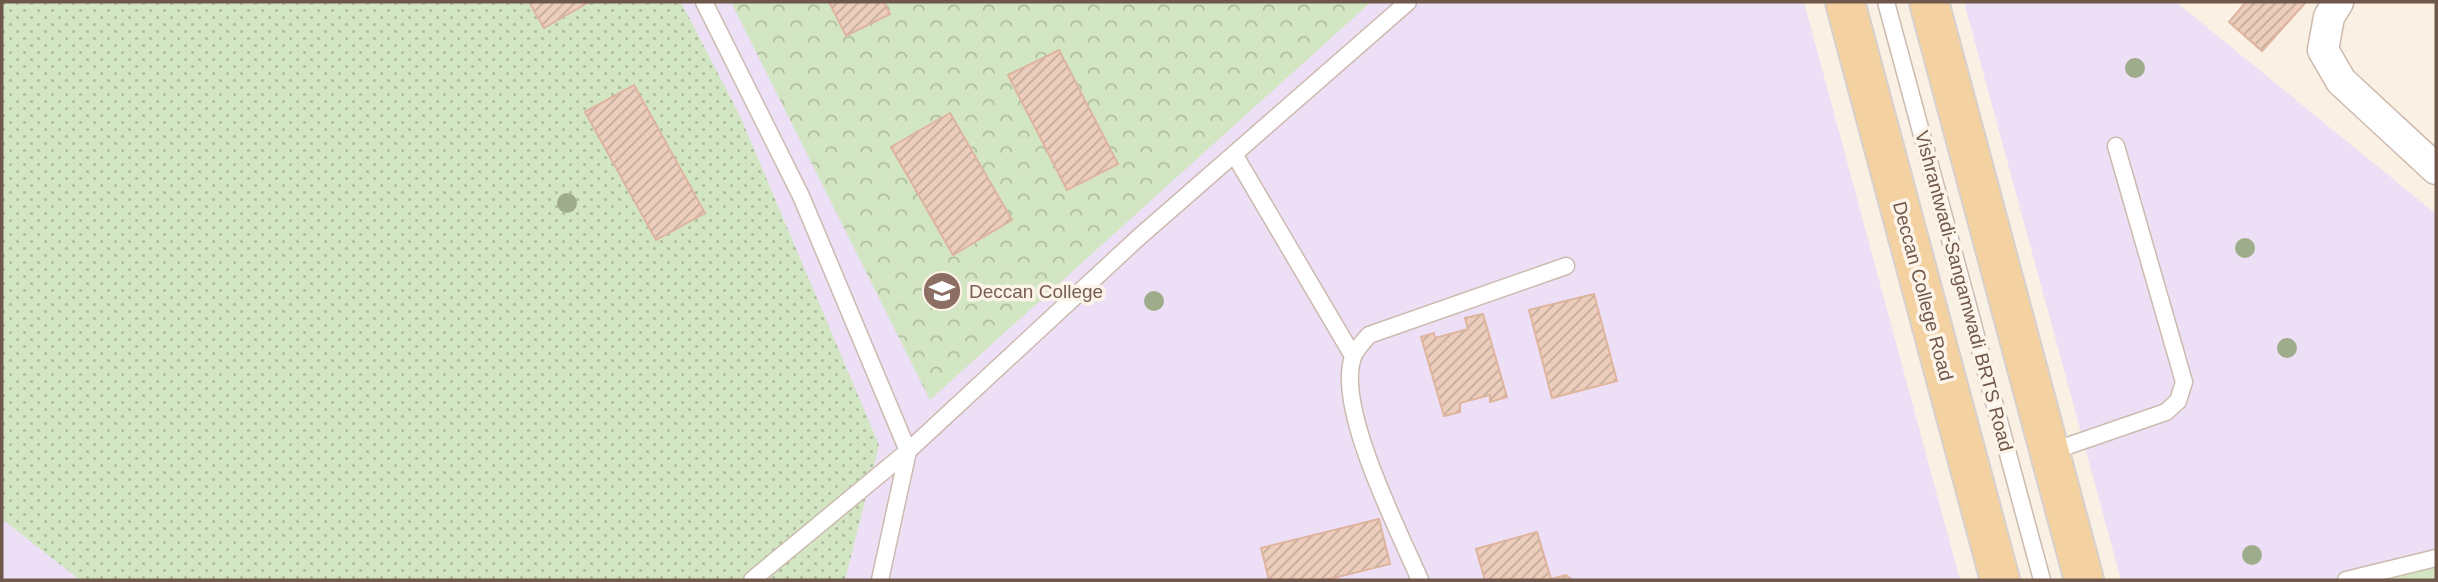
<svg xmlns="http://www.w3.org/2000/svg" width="2438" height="582" font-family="Arial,sans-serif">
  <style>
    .education { fill: #ede0f6 }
    .grass { fill: url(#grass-dots) }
    .forest { fill: url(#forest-crowns) }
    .park { fill: url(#park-tufts) }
    .building { fill: url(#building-hatch); stroke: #dfb49f; stroke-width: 2 }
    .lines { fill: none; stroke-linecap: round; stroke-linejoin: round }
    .lane-casing { stroke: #cdbaae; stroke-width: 19 }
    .street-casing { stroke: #cdbaae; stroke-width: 33 }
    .primary-casing { stroke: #d7d0cd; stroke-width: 42 }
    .lane { stroke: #fff; stroke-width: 16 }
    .street { stroke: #fff; stroke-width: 30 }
    .primary { stroke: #f4d1a1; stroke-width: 38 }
    .tree { fill: #9fac8c }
    .labels { text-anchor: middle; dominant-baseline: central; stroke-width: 7; stroke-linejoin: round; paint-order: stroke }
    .education-label { font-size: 19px; fill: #785e54; stroke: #fdf4e9; text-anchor: start }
    .street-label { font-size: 19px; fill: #70574b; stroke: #fdf4e9 }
  </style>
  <defs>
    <pattern id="grass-dots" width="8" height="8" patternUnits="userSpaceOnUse" patternTransform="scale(1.75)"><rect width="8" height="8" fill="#d3e6c3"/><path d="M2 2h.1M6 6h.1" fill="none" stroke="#b0bda0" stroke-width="1.8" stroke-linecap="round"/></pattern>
    <pattern id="forest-crowns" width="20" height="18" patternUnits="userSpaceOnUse" patternTransform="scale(1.75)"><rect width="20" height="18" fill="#d3e6c3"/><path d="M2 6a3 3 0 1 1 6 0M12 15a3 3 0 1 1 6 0" fill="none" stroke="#b0bda0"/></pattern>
    <pattern id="park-tufts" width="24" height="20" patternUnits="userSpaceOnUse" patternTransform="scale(1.75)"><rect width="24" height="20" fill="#d3e6c3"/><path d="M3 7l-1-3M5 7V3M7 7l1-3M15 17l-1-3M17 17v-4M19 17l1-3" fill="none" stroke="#b0bda0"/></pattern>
    <pattern id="building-hatch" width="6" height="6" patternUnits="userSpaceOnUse" patternTransform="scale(1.75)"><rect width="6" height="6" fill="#edcebd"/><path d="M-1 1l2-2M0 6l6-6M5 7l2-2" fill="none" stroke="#c4aa9c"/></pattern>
  </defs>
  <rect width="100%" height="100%" fill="#faf0e3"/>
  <!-- education -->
  <path class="education" d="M2,2H1804L1960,580H2Z
    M1964,2H2176L2436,214V580H2121Z"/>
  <!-- grass -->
  <path class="grass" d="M2,2H681L740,116L879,445L845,580H80L2,519Z"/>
  <!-- forest -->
  <path class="forest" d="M731,2H1371L930,400Z"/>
  <!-- park -->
  <path class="park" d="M2436,566V580H2381Z"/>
  <!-- building -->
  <path class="building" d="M529,2H589L544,28Z
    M829,2H884L890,14L846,36Z
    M2246,2H2306L2262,51L2229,22Z
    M1059,50L1118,164L1067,190L1008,75Z
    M634,85L705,213L656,240L585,112Z
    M950,113L1012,220L953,255L891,147Z
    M1594,294L1617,381L1552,398L1529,310Z
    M1483,314L1507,397L1490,402V395L1460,403V412L1444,416L1421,337L1434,333L1435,338L1468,329L1465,318Z
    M1379,519L1390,564L1325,580H1269L1261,548Z
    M1537,532L1551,579L1566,575L1572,580H1485L1476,549Z"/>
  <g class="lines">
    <!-- lane casing -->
    <g class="lane-casing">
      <path id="lane" d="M704,2L801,196L908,451L752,580
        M1886,2L2042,580
        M1234,154L1353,356
        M2050,452L2166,412L2178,401L2184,382L2116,146
        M880,580L908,451L1138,238L1408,2
        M1420,580C1399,531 1335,407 1353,357C1356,349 1364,341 1369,335L1566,266
        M2346,580L2436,558"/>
    </g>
    <!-- street casing -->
    <g class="street-casing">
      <path id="street" d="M2338,2L2329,17L2323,50L2341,81L2436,169"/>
    </g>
    <!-- primary casing -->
    <g class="primary-casing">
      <path id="primary" d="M1845,2L2000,580
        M1929,2L2084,580"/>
    </g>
    <!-- lane -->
    <use href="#lane" class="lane"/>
    <!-- street -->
    <use href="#street" class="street"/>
    <!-- primary -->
    <use href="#primary" class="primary"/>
  </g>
  <!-- trees -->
  <g class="tree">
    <circle cx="2135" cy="68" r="10"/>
    <circle cx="567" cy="203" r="10"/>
    <circle cx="2245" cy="248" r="10"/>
    <circle cx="1154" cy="301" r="10"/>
    <circle cx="2287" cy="348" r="10"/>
    <circle cx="2252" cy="555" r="10"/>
  </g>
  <!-- icons -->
  <defs>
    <g id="university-disc" transform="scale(2.0125)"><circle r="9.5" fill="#8d6e63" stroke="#fdf4e9"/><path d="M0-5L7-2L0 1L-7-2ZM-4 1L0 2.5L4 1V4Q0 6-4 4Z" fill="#fff"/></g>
  </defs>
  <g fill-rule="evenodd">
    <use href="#university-disc" x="942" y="291"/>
  </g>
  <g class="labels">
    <!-- education labels -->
    <g class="education-label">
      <text x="969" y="291">Deccan College</text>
    </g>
    <!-- street labels -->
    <g class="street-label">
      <text transform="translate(1923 291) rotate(75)">Deccan College Road</text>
      <text transform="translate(1964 291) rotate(75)">Vishrantwadi-Sangamwadi BRTS Road</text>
    </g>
  </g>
  <!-- border -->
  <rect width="2438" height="582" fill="none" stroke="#70574b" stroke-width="7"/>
</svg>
